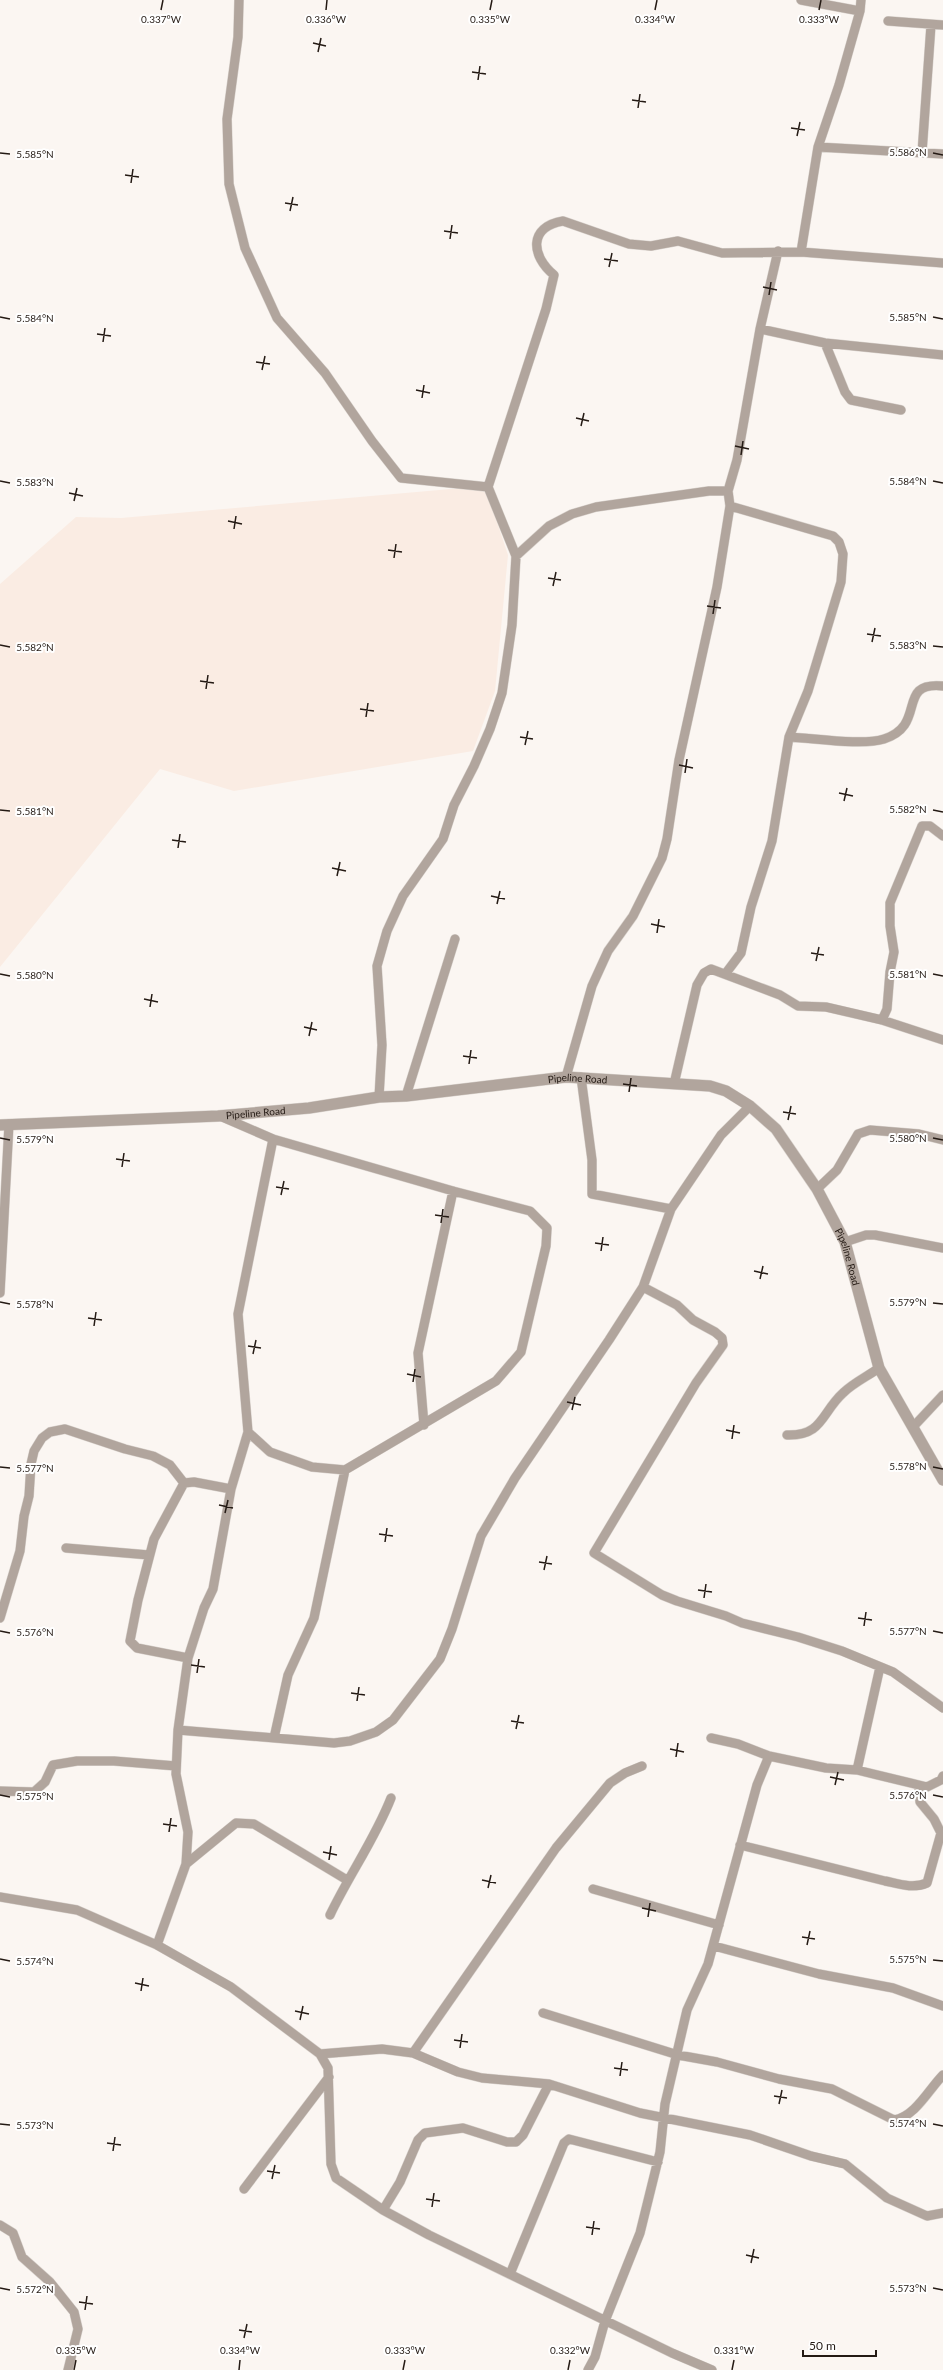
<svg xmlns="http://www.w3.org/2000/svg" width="943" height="2370" font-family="Lato,sans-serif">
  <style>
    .built { fill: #faece3 }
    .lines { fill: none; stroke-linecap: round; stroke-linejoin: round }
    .minor-casing { stroke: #d9d3ce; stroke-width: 10 }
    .tertiary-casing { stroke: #d9d3ce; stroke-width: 12 }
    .minor { stroke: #b1a59d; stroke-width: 9 }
    .tertiary { stroke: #b1a59d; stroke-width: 11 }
    .ticks { fill: none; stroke: #241a14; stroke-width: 1.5 }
    .labels { text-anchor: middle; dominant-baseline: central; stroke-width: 4; stroke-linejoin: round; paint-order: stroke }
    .street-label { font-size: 10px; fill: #241a14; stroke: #fff }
    .ticks-label { font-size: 10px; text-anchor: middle; fill: #241a14; stroke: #fff; stroke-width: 4; stroke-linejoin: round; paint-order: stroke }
  </style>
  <rect width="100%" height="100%" fill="#fbf6f2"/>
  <!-- built -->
  <path class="built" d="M485,486L508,555L495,691L473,751L234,791L160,769L0,967V584L76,517L121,518Z"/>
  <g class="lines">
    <!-- minor casing -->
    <g class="minor-casing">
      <path id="minor" d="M239,0L238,37L227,119L229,184L245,248L277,318L325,373L372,441L401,478L488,487L516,556L512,625L502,693L490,729L474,766L454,805L443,839L403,896L387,931L377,966L382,1045L379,1097
        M801,0L860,11
        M888,21L943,25
        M818,147L943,154
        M922,153L931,25
        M801,252L818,147L839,85L860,11L861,0
        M760,329L825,343L943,355
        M825,343L845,392L851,400L901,410
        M488,487L546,309L554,275C531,256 528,227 563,221L629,244L651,246L678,241L722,253L801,252L943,263
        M516,556L549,526L572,514L596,507L709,491H728
        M789,737C814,738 862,746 884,739C928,725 895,681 943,686
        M726,973L741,953L751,907L772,841L789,737L808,691L841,582L843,554L839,542L833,536L730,506
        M882,1020L887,1009L890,972L894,952L890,926V903L922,826H930L943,836
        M566,1077L592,986L608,951L633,916L662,858L667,839L679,760L717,587L730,506L728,491L737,460L760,329L778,251
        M581,1077L592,1160V1194L671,1209
        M674,1084L697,985L704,973L711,969L780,995L798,1006L826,1007L882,1020L943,1040
        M406,1096L455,939
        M220,1116L273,1139L453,1191L530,1211L547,1228L546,1246L521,1352L496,1381L345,1470L312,1467L270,1452L248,1432
        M817,1189L837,1170L858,1134L870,1130L919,1134L943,1140
        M845,1242L866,1235H875L943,1248
        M643,1287L677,1305L693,1320L715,1332L722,1338L723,1345L696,1383L594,1553L662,1595L677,1601L726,1616L742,1623L798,1637L842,1651L893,1672L943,1708
        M0,1293L9,1124
        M424,1425L418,1353L453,1191
        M913,1427L943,1395
        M787,1435C823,1436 821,1413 843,1393C853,1383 868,1376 879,1368
        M66,1548L149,1555
        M0,1618L20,1551L24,1516L29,1496L31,1464L34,1451L42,1438L50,1432L65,1429L125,1449L153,1456L170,1465L184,1483
        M188,1658L137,1648L130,1641L138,1600L154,1539L184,1483L194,1482L231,1489
        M178,1730L334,1743L350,1741L376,1732L393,1720L440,1659L452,1629L481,1536L515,1478L609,1340L643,1287L671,1209L721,1135L750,1106
        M274,1738L288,1675L314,1618L345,1470
        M711,1738L738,1744L769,1756
        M857,1770L880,1667
        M0,1791L34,1792L45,1782L53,1765L77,1761H114L176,1766
        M740,1845L885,1881C899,1884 913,1889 927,1883L941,1833L934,1819L920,1802L919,1786
        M186,1864L236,1823L254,1824L347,1880
        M593,1889L719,1925
        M0,1897L77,1910L157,1945L231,1987L320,2054L328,2068L331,2164L336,2178L383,2210L429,2235L672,2353L712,2370
        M330,1915C349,1875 375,1839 391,1798
        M157,1945L186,1864L188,1832L176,1774L178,1730L188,1658L204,1608L213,1589L231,1489L248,1432L238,1314L273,1139
        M714,1946L819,1974L893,1988L943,2006
        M543,2013L678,2055L717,2062L779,2079L832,2089L894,2120C915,2117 929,2089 943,2075
        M413,2053L458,2072L482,2078L549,2084L640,2113L750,2135L811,2156L845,2164L887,2198L927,2216L943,2213
        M320,2054L382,2049L413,2053L556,1848L610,1783L625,1773L642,1766
        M244,2189L329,2077
        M383,2210L400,2182L418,2140L425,2133L463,2128L507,2142H516L523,2135L549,2084
        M0,2225L13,2233L22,2257L50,2282L74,2312L78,2329L68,2370
        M510,2274L564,2143L569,2139L658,2162
        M588,2370L595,2357L605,2321L640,2233L660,2152L665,2104L687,2010L708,1964L757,1785L769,1756L826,1768L857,1770L927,1787L941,1780L943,1776"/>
    </g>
    <!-- tertiary casing -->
    <g class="tertiary-casing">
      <g id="tertiary">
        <path id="s1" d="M0,1125L218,1116L309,1108L379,1097L406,1096L566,1077L710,1086L726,1091L750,1106L776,1129L817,1189L845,1242L879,1368L943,1480"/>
      </g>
    </g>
    <!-- minor -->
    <use href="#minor" class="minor"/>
    <!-- tertiary -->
    <use href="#tertiary" class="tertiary"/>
  </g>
  <!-- ticks -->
  <path class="ticks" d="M161,10L163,0M326,10L327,0M490,10L492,0M655,10L657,0M819,10L821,0M313,43L326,46M318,52L321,38M472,72L486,74M478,80L480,66M632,100L646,102M638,108L640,94M791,128L805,130M797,136L800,122M0,153L10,154M933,153L943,155M125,175L139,177M131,183L133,169M285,203L298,205M290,211L293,197M444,231L458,233M450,239L452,225M604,259L618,261M609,267L612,253M763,287L777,290M769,295L771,282M0,317L10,319M933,317L943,319M97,334L111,336M103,342L105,328M256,362L270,364M262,370L265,356M416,390L430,393M422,398L424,385M576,418L589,421M581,426L584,413M735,446L749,449M741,455L743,441M0,481L10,483M933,481L943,483M69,493L83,496M74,501L77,488M228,521L242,524M234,529L236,516M388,550L402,552M394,558L396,544M548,578L561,580M553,586L556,572M707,606L721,608M713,614L715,600M867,634L881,636M872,642L875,628M0,645L10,647M933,646L943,647M200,681L214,683M206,689L208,675M360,709L374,711M366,717L368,703M520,737L533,739M525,745L528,731M679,765L693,768M685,773L687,759M839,793L853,796M844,801L847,788M0,810L10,811M933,810L943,812M172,840L186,842M178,848L180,834M332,868L346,871M337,876L340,862M491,896L505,899M497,904L500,891M651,924L665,927M657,933L659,919M811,953L824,955M816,961L819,947M0,974L10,976M933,974L943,976M144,999L158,1002M150,1007L152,994M304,1027L317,1030M309,1036L312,1022M463,1056L477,1058M469,1064L471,1050M623,1084L637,1086M629,1092L631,1078M783,1112L796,1114M788,1120L791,1106M0,1138L10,1140M933,1138L943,1140M116,1159L130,1161M122,1167L124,1153M276,1187L289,1189M281,1195L284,1181M435,1215L449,1217M441,1223L443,1209M595,1243L609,1245M601,1251L603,1237M754,1271L768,1274M760,1279L763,1266M0,1302L10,1304M933,1303L943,1304M88,1318L102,1320M94,1326L96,1312M248,1346L261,1348M253,1354L256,1340M407,1374L421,1377M413,1382L415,1369M567,1402L581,1405M572,1410L575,1397M726,1430L740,1433M732,1439L734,1425M0,1467L10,1468M933,1467L943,1469M219,1505L233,1508M225,1513L228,1500M379,1534L393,1536M385,1542L387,1528M539,1562L552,1564M544,1570L547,1556M698,1590L712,1592M704,1598L706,1584M858,1618L872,1620M864,1626L866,1612M0,1631L10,1633M933,1631L943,1633M191,1665L205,1667M197,1673L199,1659M351,1693L365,1695M357,1701L359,1687M511,1721L524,1723M516,1729L519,1715M670,1749L684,1752M676,1757L678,1743M830,1777L844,1780M835,1785L838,1772M0,1795L10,1797M933,1795L943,1797M163,1824L177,1826M169,1832L171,1818M323,1852L337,1855M329,1860L331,1846M482,1880L496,1883M488,1888L491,1875M642,1908L656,1911M648,1917L650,1903M802,1937L815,1939M807,1945L810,1931M0,1959L10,1961M933,1960L943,1961M135,1983L149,1986M141,1991L143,1978M295,2011L309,2014M300,2020L303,2006M454,2040L468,2042M460,2048L462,2034M614,2068L628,2070M620,2076L622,2062M774,2096L787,2098M779,2104L782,2090M0,2124L10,2125M933,2124L943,2126M107,2143L121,2145M113,2151L115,2137M267,2171L280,2173M272,2179L275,2165M426,2199L440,2201M432,2207L434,2193M586,2227L600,2229M592,2235L594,2221M746,2255L759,2258M751,2263L754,2249M0,2288L10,2290M933,2288L943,2290M79,2302L93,2304M85,2310L87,2296M239,2330L252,2332M244,2338L247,2324M74,2370L76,2360M239,2370L240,2360M403,2370L405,2360M568,2370L570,2360M732,2370L734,2360"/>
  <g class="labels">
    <!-- street labels -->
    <g class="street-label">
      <text stroke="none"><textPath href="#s1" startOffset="580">Pipeline Road</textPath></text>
      <text stroke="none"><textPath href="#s1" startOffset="256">Pipeline Road</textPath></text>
      <text stroke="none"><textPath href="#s1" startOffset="940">Pipeline Road</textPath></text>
    </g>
  </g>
  <g class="ticks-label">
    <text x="161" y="23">0.337°W</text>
    <text x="490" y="23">0.335°W</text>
    <text x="655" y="23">0.334°W</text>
    <text x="819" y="23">0.333°W</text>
    <text x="326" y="23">0.336°W</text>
    <text x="908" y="156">5.586°N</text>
    <text x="35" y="158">5.585°N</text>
    <text x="908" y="321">5.585°N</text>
    <text x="35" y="322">5.584°N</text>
    <text x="908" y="485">5.584°N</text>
    <text x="35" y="486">5.583°N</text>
    <text x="908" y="649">5.583°N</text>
    <text x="35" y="651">5.582°N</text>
    <text x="908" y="813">5.582°N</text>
    <text x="35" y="815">5.581°N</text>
    <text x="908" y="978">5.581°N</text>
    <text x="35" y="979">5.580°N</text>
    <text x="908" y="1142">5.580°N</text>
    <text x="35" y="1143">5.579°N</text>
    <text x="908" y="1306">5.579°N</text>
    <text x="35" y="1308">5.578°N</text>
    <text x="908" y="1470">5.578°N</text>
    <text x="35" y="1472">5.577°N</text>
    <text x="908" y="1635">5.577°N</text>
    <text x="35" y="1636">5.576°N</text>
    <text x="908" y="1799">5.576°N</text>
    <text x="35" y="1800">5.575°N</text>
    <text x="908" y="1963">5.575°N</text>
    <text x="35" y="1965">5.574°N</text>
    <text x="908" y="2127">5.574°N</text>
    <text x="35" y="2129">5.573°N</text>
    <text x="908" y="2292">5.573°N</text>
    <text x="35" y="2293">5.572°N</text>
    <text x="76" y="2354">0.335°W</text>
    <text x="240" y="2354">0.334°W</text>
    <text x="405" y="2354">0.333°W</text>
    <text x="570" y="2354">0.332°W</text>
    <text x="734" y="2354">0.331°W</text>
  </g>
  <!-- scale -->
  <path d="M803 2350v6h73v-6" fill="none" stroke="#241a14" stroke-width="2"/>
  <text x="809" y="2350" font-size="12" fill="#241a14" stroke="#ffffff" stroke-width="3" paint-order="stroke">50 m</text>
</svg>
